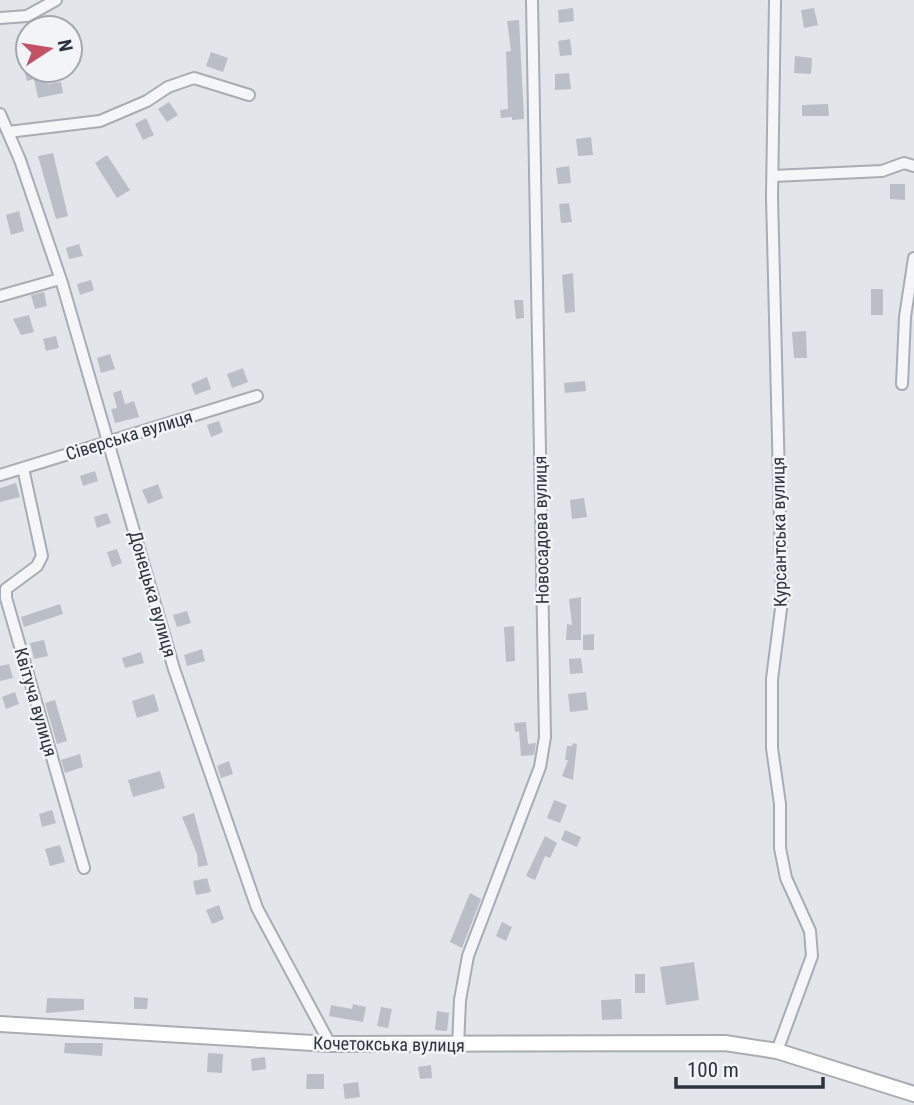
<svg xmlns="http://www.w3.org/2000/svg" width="914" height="1105" font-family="'Roboto Condensed',sans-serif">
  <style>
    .building { fill: #babec6 }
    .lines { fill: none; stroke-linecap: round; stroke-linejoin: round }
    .street-casing { stroke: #a8acb3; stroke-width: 14 }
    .secondary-casing { stroke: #a8acb3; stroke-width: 18 }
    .street { stroke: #f5f6f8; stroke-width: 10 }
    .secondary { stroke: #fff; stroke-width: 14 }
    .labels { text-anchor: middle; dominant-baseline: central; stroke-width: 5; stroke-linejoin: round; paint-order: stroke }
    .street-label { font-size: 18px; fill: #2c3340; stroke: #f2f4f7 }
  </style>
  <rect width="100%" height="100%" fill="#e2e5e9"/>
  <!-- building -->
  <path class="building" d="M573,8L574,21L559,23L558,10Z
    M814,8L818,25L804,28L801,10Z
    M519,20L524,119L512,120V117L501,118L500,110L508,109L506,52L511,51L507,21Z
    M570,39L572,55L560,56L558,41Z
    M28,41V70H44L48,84L61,82L63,93L38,98L34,79L27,81L17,44Z
    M211,52L228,58L223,72L206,66Z
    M795,56L812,58L811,74L794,73Z
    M569,73L571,89L555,90V74Z
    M169,102L178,115L167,122L158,109Z
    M828,104L829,116H802V105Z
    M146,118L154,135L143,140L135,124Z
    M591,137L593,155L578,156L576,139Z
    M53,153L68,216L56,219L38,156Z
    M107,155L130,190L117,198L95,163Z
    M569,166L571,183L558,184L556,168Z
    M890,184H905V200L890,199Z
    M569,203L572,222L561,223L559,204Z
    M19,211L24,231L11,235L6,215Z
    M79,244L83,256L69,259L66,248Z
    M573,273L575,312L565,313L562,275Z
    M91,280L94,290L80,295L77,284Z
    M871,289H883V315H871Z
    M44,292L47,306L35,309L31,295Z
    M514,300H523L524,318L516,319Z
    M29,315L34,332L21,335L13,319Z
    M806,331L807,358H794L792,332Z
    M56,336L59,348L46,351L43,339Z
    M110,354L115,369L101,373L97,358Z
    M243,368L248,382L232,388L227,374Z
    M207,377L211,389L195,395L191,384Z
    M585,381L586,391L565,393L564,383Z
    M121,390L125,404L134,401L139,417L115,423L111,409L117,408L113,393Z
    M219,421L223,432L211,437L207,425Z
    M95,471L98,481L83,486L80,476Z
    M16,483L20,497L0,502V488Z
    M158,484L163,498L148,504L142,490Z
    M584,498L587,517L572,519L570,500Z
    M107,513L111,523L97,528L94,517Z
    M117,549L122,563L112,567L107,552Z
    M581,597V640H566L567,624L572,625L569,599Z
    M60,604L63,614L24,627L21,617Z
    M187,611L191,623L177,627L173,615Z
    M514,626L515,661L506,662L504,627Z
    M594,634V650H583V635Z
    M44,640L48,656L34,659L30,643Z
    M202,649L205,661L187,666L184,655Z
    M141,652L144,663L125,668L122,658Z
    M581,658L583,673L570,674L569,659Z
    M9,664L13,678L0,681V666Z
    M15,692L19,704L6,709L2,697Z
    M586,692L588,710L570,712L568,694Z
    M154,694L159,711L137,718L132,701Z
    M55,700L67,741L57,744L45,703Z
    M526,722L528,744L536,743L534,755L521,756L519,731L515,732L514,723Z
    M573,743L577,744L573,780L562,776L568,760H565L567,746H572Z
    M80,754L83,767L65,773L61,760Z
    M229,761L233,774L221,778L217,766Z
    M160,771L165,788L133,797L128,780Z
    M554,800L567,805L560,823L547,818Z
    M52,810L56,823L42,827L39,814Z
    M194,813L208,865L198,867L197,854L182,817Z
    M565,830L581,837L577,847L561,840Z
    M545,836L557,843L550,858L545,856L535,880L526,876Z
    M60,845L65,862L50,866L45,849Z
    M207,878L211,892L196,895L193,881Z
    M470,893L481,899L462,948L450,942Z
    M219,905L224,919L212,924L206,910Z
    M502,922L512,927L506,941L496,936Z
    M694,962L699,1000L666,1005L660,967Z
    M635,974H645V993H635Z
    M134,997L148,998L147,1009H134Z
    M47,998L84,999V1010L46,1013Z
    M621,999L622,1019L602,1020L601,1000Z
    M353,1004L366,1007L363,1022L329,1016L331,1005L352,1009Z
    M381,1007L392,1009L388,1028L377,1026Z
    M437,1011L449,1013L447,1031L435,1030Z
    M65,1043H103L102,1056L64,1053Z
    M208,1053L223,1054L222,1073L207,1072Z
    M265,1057L266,1069L252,1071L251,1059Z
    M431,1065L432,1078L420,1079L418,1067Z
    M307,1074H324V1089H306Z
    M358,1082L360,1097L345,1099L343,1084Z"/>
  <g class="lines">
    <!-- street casing -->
    <g class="street-casing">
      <path id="street" d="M775,0L772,197L782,601L772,679V748L780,804V848L786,878L810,931L812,956L777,1051
        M0,18L27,16L56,0
        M0,114L20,160L62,283L174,669L257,908L330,1044
        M8,132L100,121L147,101L168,87L194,78L249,95
        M773,176L882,171L904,163L914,166
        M0,296L60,279
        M902,384L905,317L914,258
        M23,468L42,556L37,566L6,589V598L84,868
        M0,475L257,396
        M458,1046L460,1000L468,956L540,767L545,737L532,0"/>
    </g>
    <!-- secondary casing -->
    <g class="secondary-casing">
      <path id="secondary" d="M0,1024L330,1044L725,1043L777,1051L914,1094"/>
    </g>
    <!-- street -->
    <use href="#street" class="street"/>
    <!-- secondary -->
    <use href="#secondary" class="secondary"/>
  </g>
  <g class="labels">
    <!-- street labels -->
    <g class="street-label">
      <text transform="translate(129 435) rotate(-17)">Сіверська вулиця</text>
      <text transform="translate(541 530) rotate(-91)">Новосадова вулиця</text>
      <text transform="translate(779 532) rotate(-91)">Курсантська вулиця</text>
      <text transform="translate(153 594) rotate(74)">Донецька вулиця</text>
      <text transform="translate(36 702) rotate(74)">Квітуча вулиця</text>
      <text transform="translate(389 1044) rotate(1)">Кочетокська вулиця</text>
    </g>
  </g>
  <!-- north arrow -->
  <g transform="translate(49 49) rotate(78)"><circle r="33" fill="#f2f4f7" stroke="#a3a7ae" stroke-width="2"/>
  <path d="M0-5L12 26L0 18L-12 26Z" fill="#c35364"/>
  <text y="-10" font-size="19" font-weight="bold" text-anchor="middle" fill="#2c3340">N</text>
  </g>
  <!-- scale -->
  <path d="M676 1077v10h147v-10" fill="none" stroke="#2c3340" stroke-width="3.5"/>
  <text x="687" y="1077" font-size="21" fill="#2c3340" stroke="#f2f4f7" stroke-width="5" paint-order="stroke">100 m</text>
</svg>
